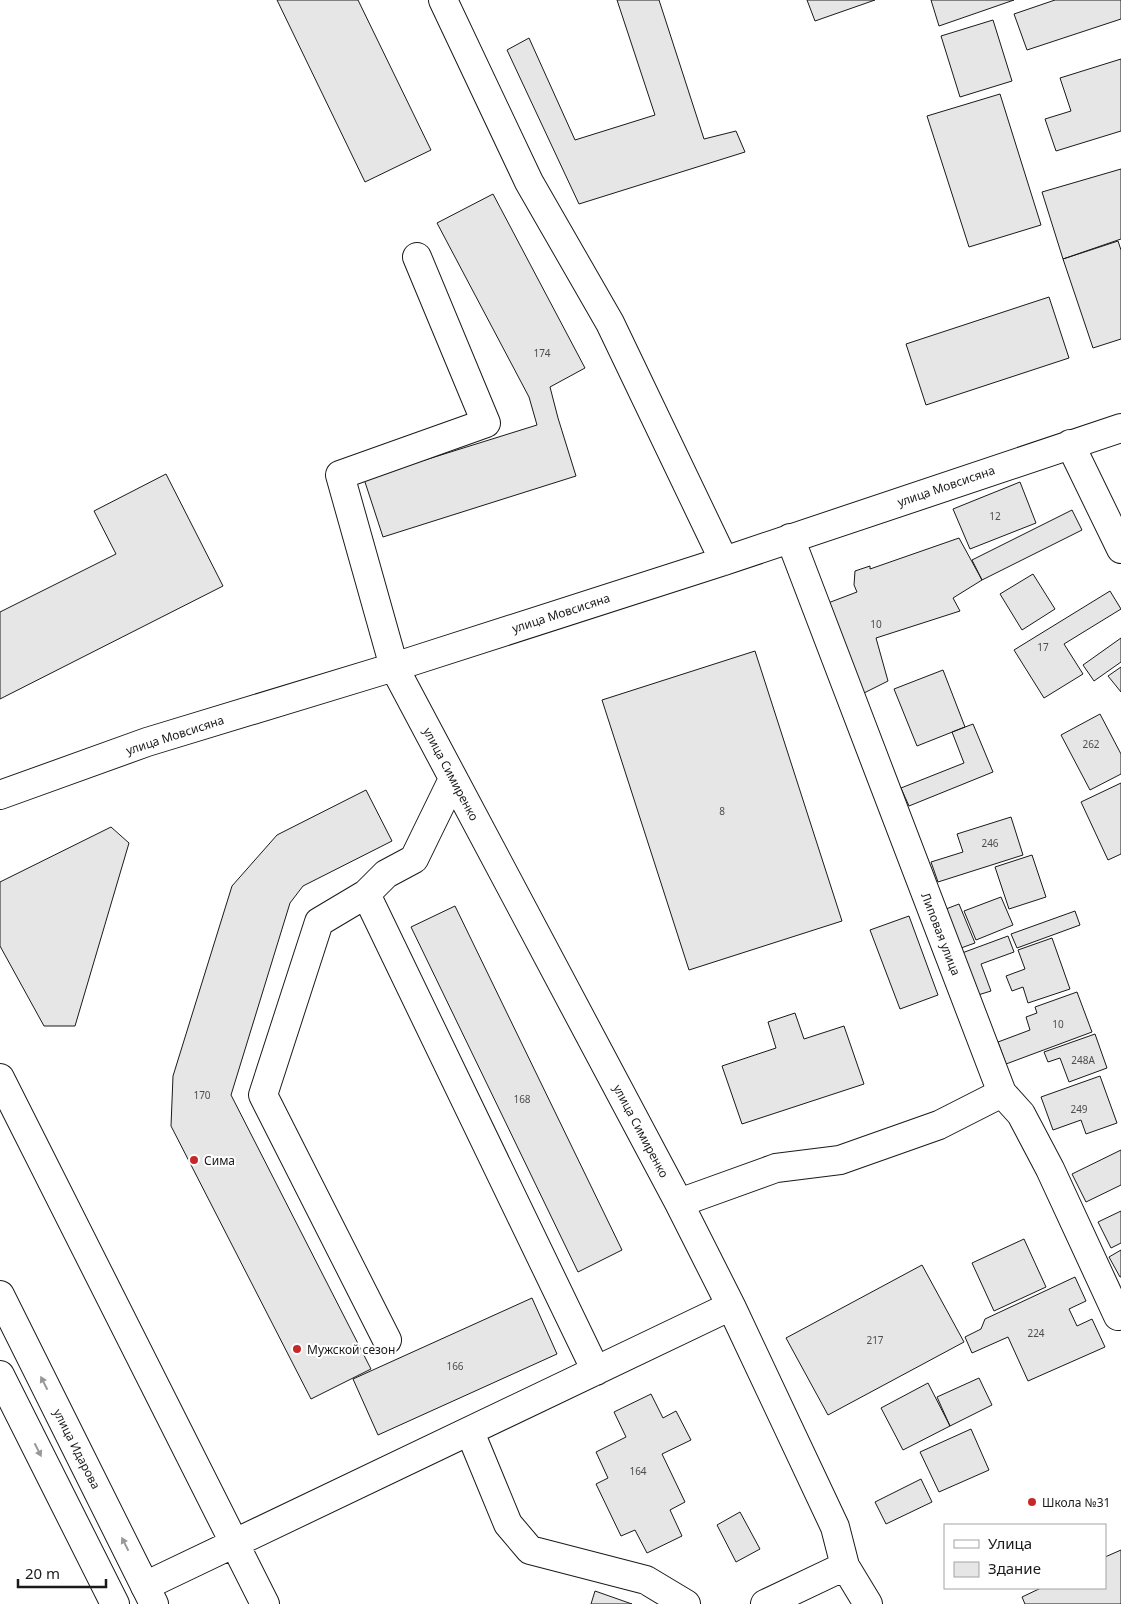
<svg xmlns="http://www.w3.org/2000/svg" width="1121" height="1604" font-family="'Noto Sans',sans-serif">
  <style>
    .building { fill: #e6e6e6; stroke: #1a1a1a }
    .lines { fill: none; stroke-linecap: round; stroke-linejoin: round }
    .minor-casing { stroke: #1a1a1a; stroke-width: 30 }
    .major-casing { stroke: #1a1a1a; stroke-width: 30 }
    .minor { stroke: #fff; stroke-width: 28 }
    .major { stroke: #fff; stroke-width: 28 }
    .oneway { fill: #989898 }
    .poi-dot { fill: #c62828; stroke: #fff; stroke-width: 2 }
    .labels { text-anchor: middle; dominant-baseline: central; stroke-width: 4; stroke-linejoin: round; paint-order: stroke }
    .number-label { font-size: 10px; fill: #4d4d4d }
    .street-label { font-size: 12px; fill: #1a1a1a; stroke: #fff }
    .poi-label { font-size: 12px; fill: #1a1a1a; stroke: #fff; text-anchor: start }
  </style>
  <rect width="100%" height="100%" fill="#fff"/>
  <!-- building -->
  <path class="building" d="M277,0H358L431,150L365,182Z
    M617,0H659L704,139L736,131L745,152L579,204L507,50L529,38L575,140L655,115Z
    M807,0H875L815,21Z
    M931,0H1014L939,26Z
    M1055,0H1121V19L1027,50L1014,14Z
    M993,20L1012,81L960,97L941,36Z
    M1121,59V131L1056,151L1045,119L1071,111L1060,78Z
    M1000,94L1041,225L969,247L927,116Z
    M1121,169V239L1063,259L1042,192Z
    M493,194L585,368L550,387L558,418L576,476L383,537L364,479L537,425L529,397L437,223Z
    M1118,241L1121,250V339L1093,348L1063,259Z
    M1049,297L1069,358L926,405L906,344Z
    M166,474L223,586L0,699V612L116,554L94,511Z
    M1020,482L1036,523L970,549L953,509Z
    M1072,510L1082,530L982,580L972,560Z
    M959,538L982,580L953,598L960,611L876,638L888,681L858,696L828,603L857,592L854,585L855,571L870,566V569Z
    M1033,574L1055,609L1022,630L1000,594Z
    M1110,591L1121,609L1064,644L1083,674L1044,698L1014,650Z
    M1121,638V662L1094,681L1083,665Z
    M755,651L842,921L689,970L602,700Z
    M1121,667V692L1108,676Z
    M943,670L965,727L917,746L894,689Z
    M1100,714L1121,754V774L1090,790L1061,735Z
    M973,724L993,772L909,806L901,788L964,763L952,732Z
    M1121,783V854L1108,860L1081,802Z
    M366,790L392,841L303,886L290,903L231,1095L371,1369L311,1399L171,1126L173,1076L232,886L277,835Z
    M1011,817L1023,855L938,882L931,862L963,852L957,834Z
    M111,827L129,843L75,1026H44L0,946V882Z
    M1032,855L1046,897L1009,909L995,867Z
    M1001,897L1013,925L976,940L964,911Z
    M959,904L975,943L961,948L946,909Z
    M455,906L622,1250L578,1272L411,927Z
    M1075,911L1080,925L1017,948L1011,934Z
    M909,916L938,995L900,1009L870,930Z
    M1008,936L1014,952L981,964L991,991L978,995L962,953Z
    M1052,938L1070,989L1028,1003L1023,987L1012,991L1006,976L1025,969L1018,950Z
    M1077,992L1092,1032L1006,1064L998,1042L1030,1030L1026,1017L1037,1013L1035,1007Z
    M795,1013L804,1039L844,1026L864,1084L742,1124L722,1066L776,1048L768,1022Z
    M1095,1034L1107,1068L1069,1082L1060,1058L1048,1062L1044,1052Z
    M1100,1076L1117,1123L1086,1134L1081,1120L1053,1130L1041,1097Z
    M1121,1150V1185L1086,1202L1072,1174Z
    M1121,1211V1243L1111,1248L1098,1222Z
    M1024,1239L1046,1287L994,1311L972,1263Z
    M1121,1250V1277H1120L1109,1257Z
    M922,1265L964,1342L828,1415L786,1338Z
    M1075,1277L1086,1301L1069,1309L1077,1326L1092,1319L1105,1347L1028,1381L1008,1337L972,1353L965,1337L981,1329L985,1319Z
    M532,1298L557,1354L378,1435L353,1379Z
    M979,1378L992,1405L950,1426L937,1397Z
    M928,1383L950,1426L903,1450L881,1408Z
    M651,1394L663,1418L676,1411L691,1440L662,1454L685,1502L670,1510L682,1536L647,1553L635,1530L621,1536L596,1484L608,1478L596,1452L626,1437L614,1412Z
    M971,1429L989,1470L939,1492L920,1452Z
    M921,1479L932,1502L886,1524L875,1502Z
    M740,1512L760,1549L736,1562L717,1525Z
    M1121,1550V1604H1025L1022,1597L1041,1588H1105V1557Z
    M595,1591L632,1604H591Z"/>
  <g class="lines">
    <!-- minor casing -->
    <g class="minor-casing">
      <path id="minor" d="M443,0L529,182L610,323L724,561
        M417,257L486,423L340,475L394,667L679,1203L731,1306L835,1527L845,1566L868,1604
        M1070,444L1121,549
        M790,538L1002,1093L1021,1114L1050,1169L1118,1316
        M453,779L414,859L386,874L366,894L596,1371
        M0,795L147,742L394,667L724,561L1121,428
        M366,894L319,922L263,1095L387,1340
        M0,1078L265,1604
        M679,1203L776,1168L840,1160L939,1125L1002,1093
        M470,1432L508,1524L530,1550L646,1580L686,1604
        M145,1586L731,1306
        M765,1604L845,1566"/>
    </g>
    <!-- major casing -->
    <g class="major-casing">
      <path id="major" d="M0,1295L154,1604
        M0,1375L115,1604"/>
    </g>
    <!-- minor -->
    <use href="#minor" class="minor"/>
    <!-- major -->
    <use href="#major" class="major"/>
  </g>
  <!-- one-way arrows -->
  <defs><path id="oneway-solid" d="M-6-.8H1V-3.2L6.5 0L1 3.2V.8H-6Z" transform="scale(1.25)"/></defs>
  <g class="oneway">
    <use href="#oneway-solid" transform="translate(44 1383) rotate(-117)"/>
    <use href="#oneway-solid" transform="translate(38 1450) rotate(63)"/>
    <use href="#oneway-solid" transform="translate(125 1544) rotate(-117)"/>
  </g>
  <!-- markers -->
  <g class="poi-dot">
    <circle cx="194" cy="1160" r="5"/>
    <circle cx="297" cy="1349" r="5"/>
    <circle cx="1032" cy="1502" r="5"/>
  </g>
  <g class="labels">
    <!-- number labels -->
    <g class="number-label">
      <text x="542" y="353">174</text>
      <text x="995" y="516">12</text>
      <text x="876" y="624">10</text>
      <text x="1043" y="647">17</text>
      <text x="1091" y="744">262</text>
      <text x="722" y="811">8</text>
      <text x="990" y="843">246</text>
      <text x="1058" y="1024">10</text>
      <text x="1083" y="1060">248А</text>
      <text x="202" y="1095">170</text>
      <text x="522" y="1099">168</text>
      <text x="1079" y="1109">249</text>
      <text x="1036" y="1333">224</text>
      <text x="875" y="1340">217</text>
      <text x="455" y="1366">166</text>
      <text x="638" y="1471">164</text>
    </g>
    <!-- street labels -->
    <g class="street-label">
      <text transform="translate(946 486) rotate(-19)">улица Мовсисяна</text>
      <text transform="translate(561 613) rotate(-18)">улица Мовсисяна</text>
      <text transform="translate(175 735) rotate(-18)">улица Мовсисяна</text>
      <text transform="translate(451 774) rotate(62)">улица Симиренко</text>
      <text transform="translate(941 934) rotate(69)">Липовая улица</text>
      <text transform="translate(641 1131) rotate(62)">улица Симиренко</text>
      <text transform="translate(77 1449) rotate(63)">улица Идарова</text>
    </g>
    <!-- poi labels -->
    <g class="poi-label">
      <text x="204" y="1160">Сима</text>
      <text x="307" y="1349">Мужской сезон</text>
      <text x="1042" y="1502">Школа №31</text>
    </g>
  </g>
  <!-- legend -->
  <rect x="944" y="1524" width="162" height="65" fill="#ffffff" stroke="#a3a3a3"/>
  <rect x="954" y="1540" width="25" height="8" fill="#ffffff" stroke="#a3a3a3"/>
  <text x="988" y="1549" font-size="15" fill="#1a1a1a">Улица</text>
  <rect x="954" y="1562" width="25" height="15" fill="#e6e6e6" stroke="#a3a3a3"/>
  <text x="988" y="1574" font-size="15" fill="#1a1a1a">Здание</text>
  <!-- scale -->
  <path d="M18 1579v8h88v-8" fill="none" stroke="#1a1a1a" stroke-width="2.5"/>
  <text x="25" y="1579" font-size="15" fill="#1a1a1a" stroke="#ffffff" stroke-width="4" paint-order="stroke">20 m</text>
</svg>
